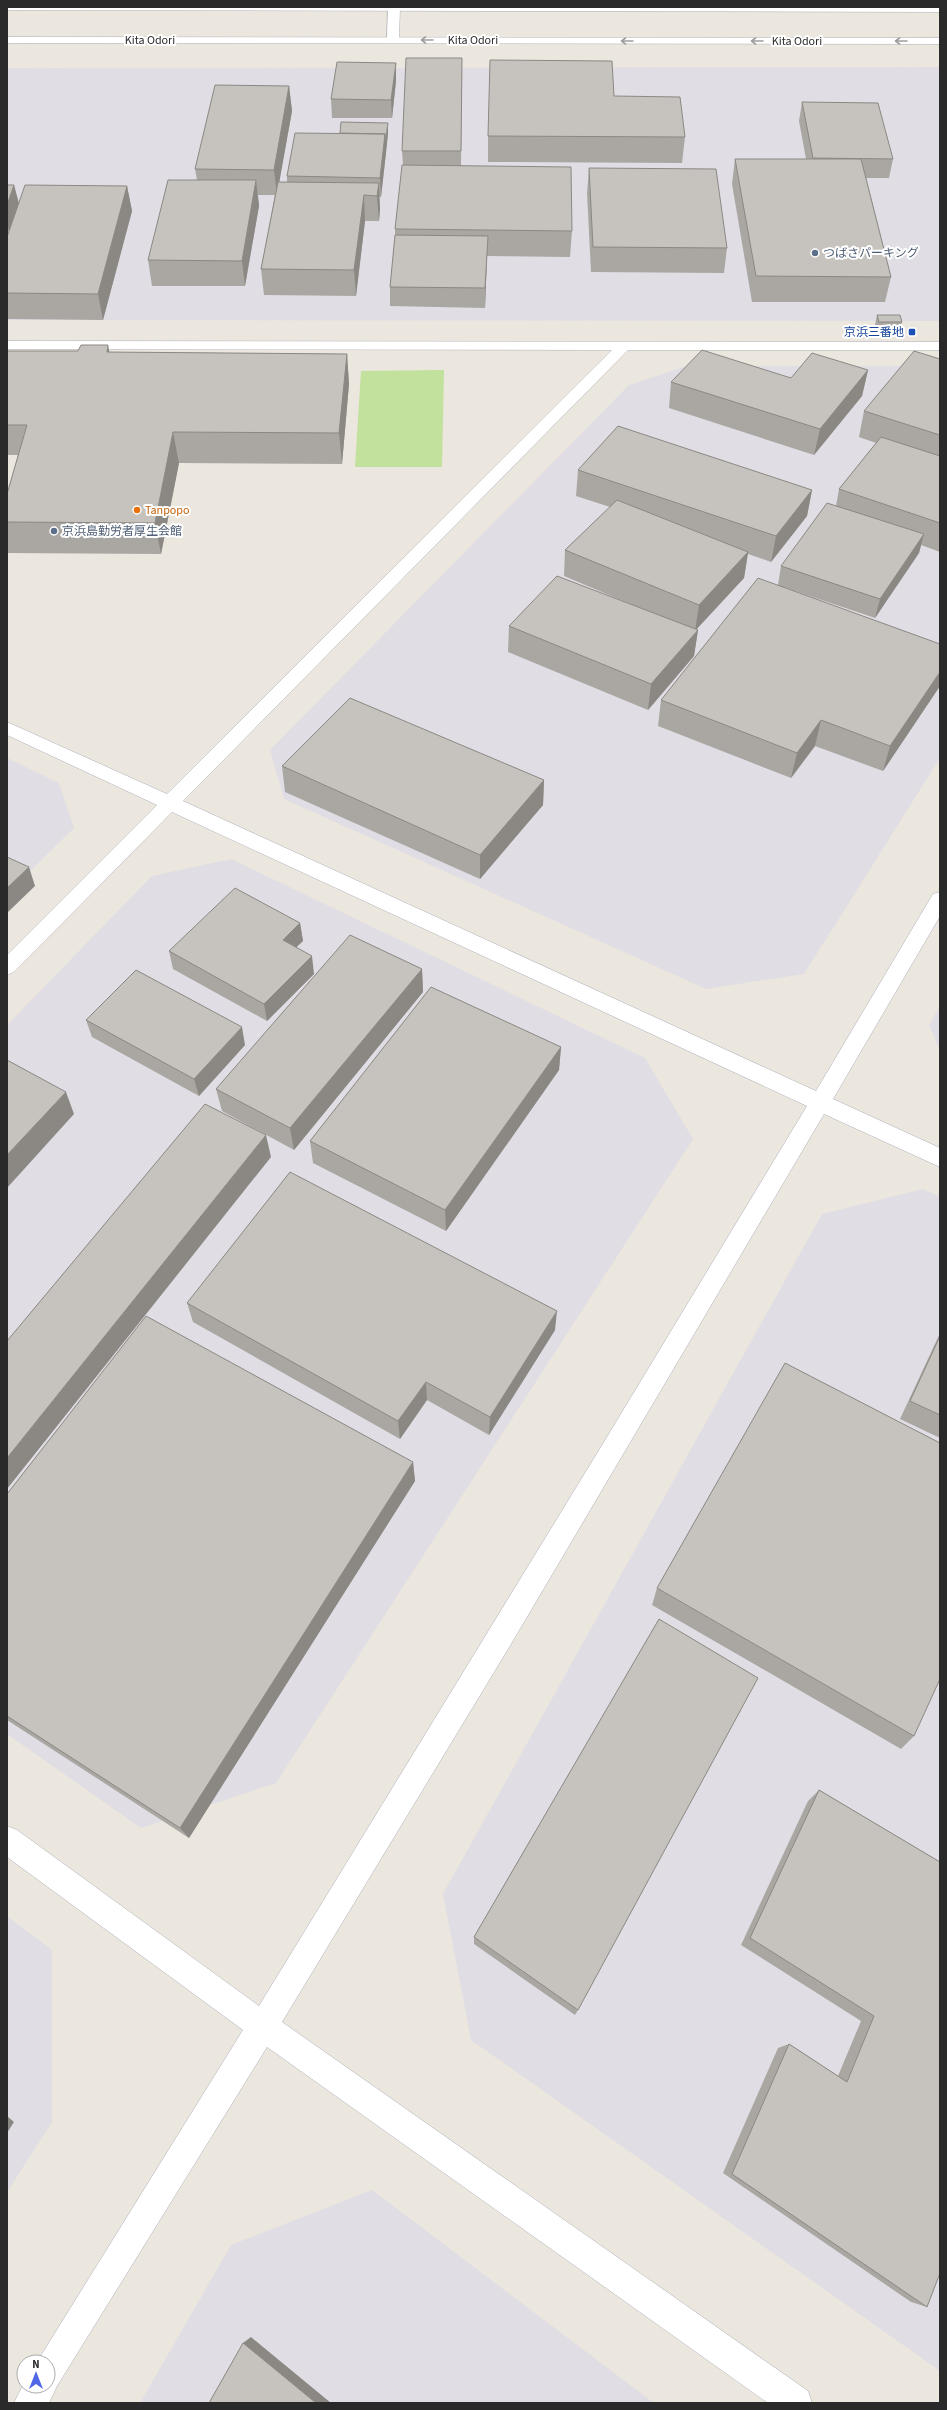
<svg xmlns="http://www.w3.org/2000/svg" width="947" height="2410" font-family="'Source Sans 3','Noto Sans JP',sans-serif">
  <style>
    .industrial { fill: #e0dee4 }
    .pitch { fill: #c2e19d }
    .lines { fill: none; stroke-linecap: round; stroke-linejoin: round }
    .street-casing { stroke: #aeb0b9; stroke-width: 1 }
    .secondary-casing { stroke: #aeb0b9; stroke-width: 1 }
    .street { fill: #fff; fill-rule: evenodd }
    .secondary { fill: #fff; fill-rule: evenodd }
    .wall { fill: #aaa7a3 }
    .shaded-wall { fill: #8b8884 }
    .building { fill: #c6c2bd; stroke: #8b8884 }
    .oneway { stroke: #9f9f9f }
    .service-dot { fill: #5c6f8a; stroke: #fff; stroke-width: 1.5 }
    .transit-dot { fill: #1a4fb4; stroke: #fff; stroke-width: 1.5 }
    .food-dot { fill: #e8710a; stroke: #fff; stroke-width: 1.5 }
    .labels { text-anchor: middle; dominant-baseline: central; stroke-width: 4; stroke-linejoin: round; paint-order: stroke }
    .far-street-label { font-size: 12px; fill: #2a2a2a; stroke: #fff }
    .far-service-label { font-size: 12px; fill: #4e5e75; stroke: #fff; text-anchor: start }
    .far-transit-label { font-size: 12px; fill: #164399; stroke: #fff; text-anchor: end }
    .far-food-label { font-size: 12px; fill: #c56008; stroke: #fff; text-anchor: start }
  </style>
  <rect width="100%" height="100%" fill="#ebe6de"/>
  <!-- industrial -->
  <path class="industrial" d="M940,67V321L7,320V68Z
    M687,366H940V758L804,974L706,989L284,799L270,750L629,385Z
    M7,758L59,783L74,828L7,894Z
    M231,859L645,1058L693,1139L276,1783L141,1828L7,1734V1025L152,876Z
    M940,1006V1050L929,1025Z
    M923,1189L940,1197V2371L471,2040L443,1894L822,1214Z
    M7,1916L52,1950V2122L7,2192Z
    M372,2190L654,2403H140L231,2245Z"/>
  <!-- pitch -->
  <path class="pitch" d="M444,370L442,467H355L361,371Z"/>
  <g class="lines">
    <!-- street casing -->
    <g class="street-casing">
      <path id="street" d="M388,7H400L399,40L393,43L387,40Z
        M7,341L940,342V350H628L183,801L816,1091L933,894L940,892V916L833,1099L940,1148V1167L824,1114L508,1649L282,2022L808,2391L812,2403H768L267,2047L57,2386L49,2403H14L24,2383V2386H48V2362H37L243,2030L7,1857V1826L17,1830L259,2006L601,1447L807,1106L172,812L14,972L7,975V955L157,805L7,735V722L167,794L612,350L7,349Z"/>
    </g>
    <!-- secondary casing -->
    <g class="secondary-casing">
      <path id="secondary" d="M7,7H940V12L7,10Z
        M7,37L940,38V44L7,43Z"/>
    </g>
    <!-- street -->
    <use href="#street" class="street"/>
    <!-- secondary -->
    <use href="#secondary" class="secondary"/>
  </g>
  <!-- wall -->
  <path class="wall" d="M462,58L461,166L572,231L570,257L487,256L485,308L390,306V287L395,235V229L403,165L402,151Z
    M396,63V81L392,118H332L331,99Z
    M289,86L292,111L279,182H287V176L340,133H388L381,197H379L380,209L379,221H365L356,296L264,295L261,269L275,195H258L259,206L245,286H152L148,260L197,180L195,169Z
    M614,96L685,137L682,163L488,162V136Z
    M802,102L893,159L889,178H866L891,277L885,302H752L732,184L735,159H806L799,121Z
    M589,168L727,248L724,273L591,272L587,193Z
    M7,185H14L19,204L9,231H7L8,235L127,186L132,211L103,320L7,319Z
    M877,315L902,322L899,332H877L875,325Z
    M7,351L110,352L347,354L349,384L342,464L179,463L161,554L8,553L7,551V494L18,455H7Z
    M940,359V552L921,545L919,553L875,618L780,586L940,672V686L883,771L815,746L791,778L658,726L661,700L778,585L781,566L836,506L839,489L876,443L859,437L864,411Z
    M868,370L862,396L814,455L669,408L671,382L791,378Z
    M578,470L812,490L807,516L771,562L748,554L744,578L696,629L698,630L694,656L648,710L508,652L509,626L642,609L564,576L565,550L610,507L576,496Z
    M282,766L544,780L543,805L480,879L285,792Z
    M300,923L303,941L296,947L314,974L267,1021L173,969L169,951Z
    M422,969L423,992L294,1150L222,1111L216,1089Z
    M86,1020L245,1045L199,1096L92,1037Z
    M561,1047L559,1070L446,1231L313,1163L310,1141Z
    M187,1303L555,1330L489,1435L427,1400L400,1439L193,1322Z
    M940,1333V1438L900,1419Z
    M413,1462L415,1481L189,1838L7,1720V1494Z
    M657,1588L914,1736L901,1749L652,1605Z
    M819,1790L940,1862L927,2307L911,2302L723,2173L778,2048L789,2044L838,2076L861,2021L741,1945L808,1801Z
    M474,1937L578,2010L575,2015L474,1944Z"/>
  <!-- shaded-wall -->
  <path class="shaded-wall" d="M396,63V81L392,118L391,100Z
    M289,86L292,111L277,195L274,170Z
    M388,123V133L386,153L385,143Z
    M385,134L386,153L381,197L380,178Z
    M256,180L259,206L245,286L242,261Z
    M379,183L380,209L379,221L377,196Z
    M14,185L19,204L9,231L7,223V205Z
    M127,186L132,211L103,320L98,294Z
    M364,195L365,221L356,296L354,270Z
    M488,236L487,255L485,308V288Z
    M108,345L114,376L107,352Z
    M347,354L349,384L342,464L339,433Z
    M868,370L862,396L814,455L820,429Z
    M173,432L179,463L161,554L155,523Z
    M812,490L807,516L771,562L776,536Z
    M924,534L919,553L875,618L880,599Z
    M748,552L744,578L695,631L699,605Z
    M698,630L694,656L648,710L651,684Z
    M940,672V686L883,771L890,746Z
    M821,720L815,746L791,778L797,753Z
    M544,780L543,805L480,879V855Z
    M29,867L35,886L7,913V888Z
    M300,923L303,941L285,958L283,940Z
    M312,956L314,974L267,1021L264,1004Z
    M422,969L423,992L294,1150L290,1128Z
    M242,1027L245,1045L199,1096L194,1079Z
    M561,1047L559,1070L446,1231L445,1210Z
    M66,1092L74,1114L7,1188V1155Z
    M266,1135L271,1157L7,1489V1458Z
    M557,1311L555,1330L489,1435L490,1417Z
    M426,1382L427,1400L400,1439L398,1421Z
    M413,1462L415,1481L189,1838L180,1828Z
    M7,2116L14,2122L7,2133Z
    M251,2337L331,2403H316L243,2343Z"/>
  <!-- building -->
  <path class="building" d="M406,58H462L461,151H402Z
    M490,60L612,61L614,96L680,97L685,137L488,136Z
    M337,62L396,63L391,100L331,99Z
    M215,85L289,86L274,170L195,169Z
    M802,102L878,103L893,159L813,158Z
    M341,122L388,123L385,143V134L340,133Z
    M295,133L385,134L380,178L287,176Z
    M735,159H861L891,277L756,276Z
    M402,165L571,167L572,231L395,229Z
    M589,168L716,169L727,248L593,247Z
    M168,180H256L242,261L148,260Z
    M278,182L379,183L377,196L364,195L354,270L261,269Z
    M7,185H14L7,205Z
    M25,185L127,186L98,294L7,293V237Z
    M395,235L488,236L485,288L390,287Z
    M877,315H900L902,322H879Z
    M81,345H108L107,352L347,354L339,433L173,432L155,523L7,522V494L27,425H7V351H78Z
    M702,350L791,378L812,353L868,370L820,429L671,382Z
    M914,351L940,359V435L864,411Z
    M618,426L812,490L776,536L578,470Z
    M881,437L940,456V523L839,489Z
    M617,500L748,552L699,605L565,550Z
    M827,503L924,534L880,599L781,566Z
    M557,576L698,630L651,684L509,626Z
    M758,578L940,644V672L890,746L821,720L797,753L661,700Z
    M350,698L544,780L480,855L282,766Z
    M7,857L29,867L7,888Z
    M235,888L300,923L283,940L312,956L264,1004L169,951Z
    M350,935L422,969L290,1128L216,1089Z
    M136,970L242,1027L194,1079L86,1020Z
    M431,987L561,1047L445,1210L310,1141Z
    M7,1060L66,1092L7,1155Z
    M205,1104L266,1135L7,1458V1341Z
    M290,1172L557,1311L490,1417L426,1382L398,1421L187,1303Z
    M146,1316L413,1462L180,1828L7,1716V1494Z
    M940,1336V1415L910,1401Z
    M785,1363L940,1443V1679L914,1736L657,1588Z
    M659,1619L758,1678L578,2010L474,1937Z
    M819,1790L940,1862V2273L927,2307L732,2174L789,2044L847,2082L874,2016L750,1938Z
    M243,2343L316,2403H209Z"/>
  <!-- one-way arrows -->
  <defs><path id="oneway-shaft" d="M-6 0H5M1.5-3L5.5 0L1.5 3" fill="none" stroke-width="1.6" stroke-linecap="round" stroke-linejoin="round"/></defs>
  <g class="oneway">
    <use href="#oneway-shaft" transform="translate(427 40) rotate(-180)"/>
    <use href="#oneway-shaft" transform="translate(627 41) rotate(-180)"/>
    <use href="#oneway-shaft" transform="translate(757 41) rotate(-180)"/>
    <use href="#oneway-shaft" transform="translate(901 41) rotate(-180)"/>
  </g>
  <!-- markers -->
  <g class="service-dot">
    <circle cx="815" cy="253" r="4"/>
    <circle cx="54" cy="531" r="4"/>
  </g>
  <rect class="transit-dot" x="908" y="328" width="8" height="8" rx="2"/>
  <circle class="food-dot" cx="137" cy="510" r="4"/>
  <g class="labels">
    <!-- far-street labels -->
    <g class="far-street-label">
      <text x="150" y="40">Kita Odori</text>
      <text x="473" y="40">Kita Odori</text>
      <text x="797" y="41">Kita Odori</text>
    </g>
    <!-- far-service labels -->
    <g class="far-service-label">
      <text x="823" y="253">つばさパーキング</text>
      <text x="62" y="531">京浜島勤労者厚生会館</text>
    </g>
    <!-- far-transit labels -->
    <g class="far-transit-label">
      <text x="904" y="332">京浜三番地</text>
    </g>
    <!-- far-food labels -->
    <g class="far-food-label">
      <text x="145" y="510">Tanpopo</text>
    </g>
  </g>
  <!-- border -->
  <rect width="947" height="2410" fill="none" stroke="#2a2a2a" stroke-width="16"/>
  <!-- north arrow -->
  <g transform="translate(36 2374)"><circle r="19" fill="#ffffff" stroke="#aaaaaa"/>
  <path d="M0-3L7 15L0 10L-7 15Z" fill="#4f66e6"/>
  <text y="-6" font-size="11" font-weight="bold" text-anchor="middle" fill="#2a2a2a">N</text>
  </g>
</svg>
